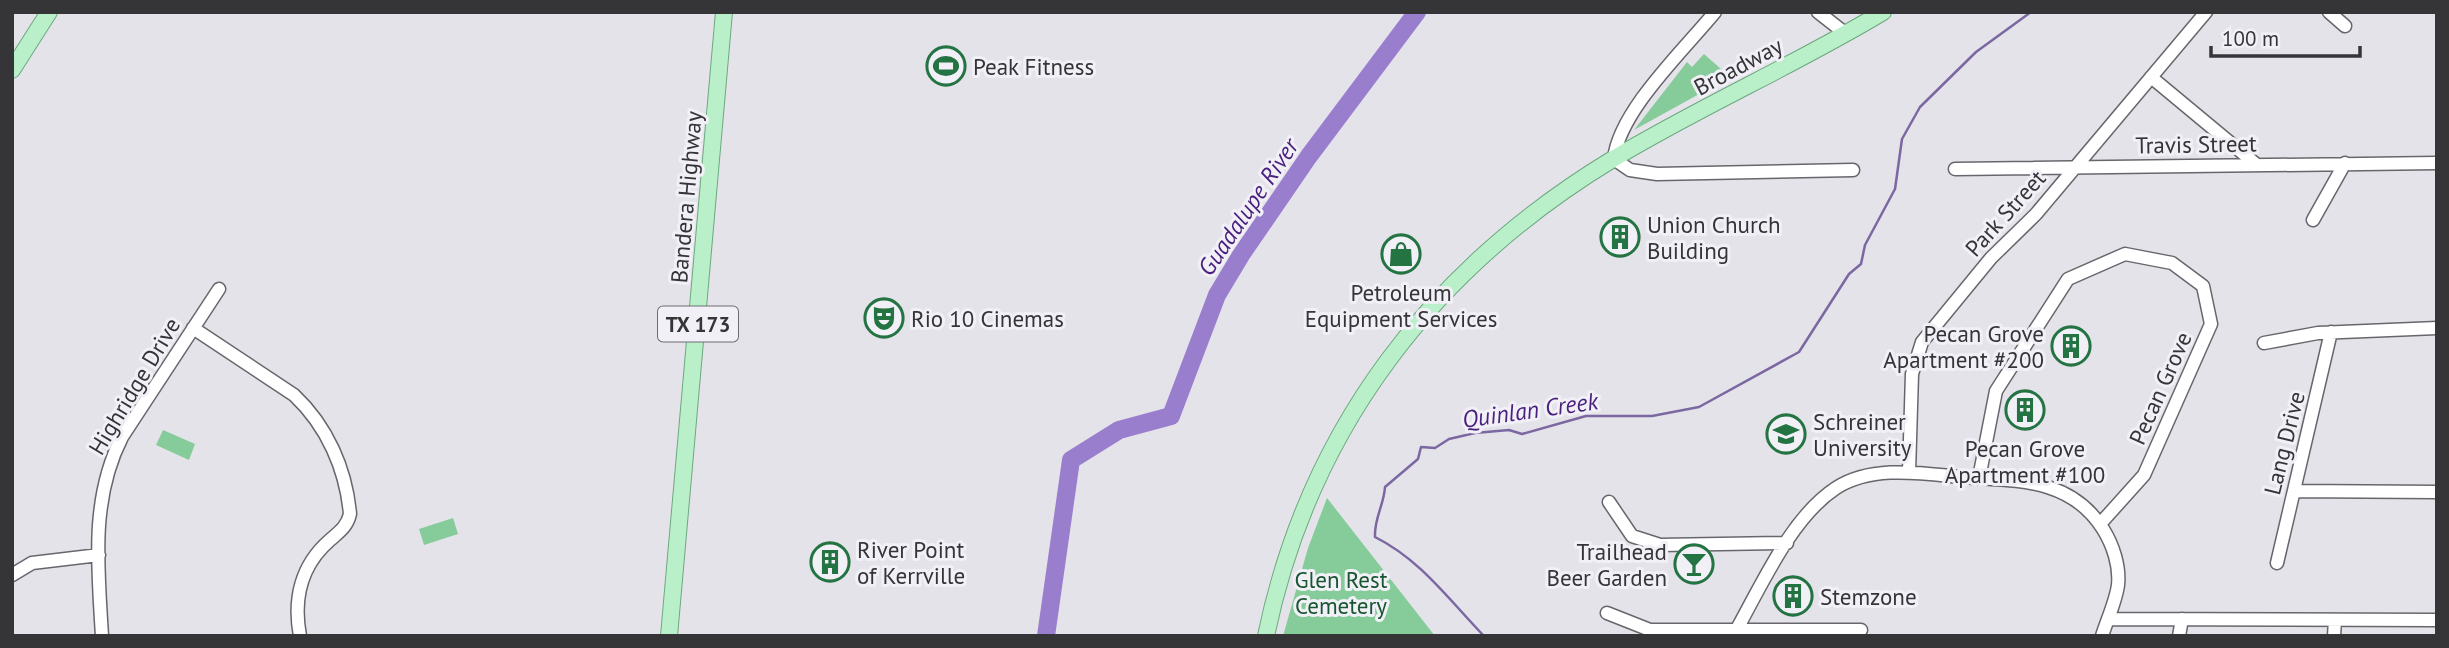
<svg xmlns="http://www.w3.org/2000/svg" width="2449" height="648" font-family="'PT Sans',sans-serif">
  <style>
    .green { fill: #86cb9a }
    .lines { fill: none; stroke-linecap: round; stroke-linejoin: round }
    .stream { stroke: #7b68a1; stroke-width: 2.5 }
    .river { stroke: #997ece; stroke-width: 18 }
    .minor-casing { stroke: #68666c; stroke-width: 15 }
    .major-casing { stroke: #6ca87f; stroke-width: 18 }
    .minor { stroke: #fff; stroke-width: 12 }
    .major { stroke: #b9f0ca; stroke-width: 16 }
    .labels { text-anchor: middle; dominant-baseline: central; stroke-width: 6; stroke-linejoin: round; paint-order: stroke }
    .shield { fill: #f2f0f7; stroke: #6e6c71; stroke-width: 2 }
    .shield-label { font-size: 21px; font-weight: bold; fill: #353437 }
    .poi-label { font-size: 23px; fill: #353437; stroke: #f2f0f7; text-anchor: start }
    .street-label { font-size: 23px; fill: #353437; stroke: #f2f0f7 }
    .park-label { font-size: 23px; fill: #175630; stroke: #f2f0f7 }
    .water-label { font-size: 24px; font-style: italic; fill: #491f7d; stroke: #f2f0f7 }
  </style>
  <rect width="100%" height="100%" fill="#e5e3ea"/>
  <!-- green -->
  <path class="green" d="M1704,54L1730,77L1634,130L1687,62L1692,67Z
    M163,430L195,444L189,460L156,445Z
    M1327,498L1435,636H1283L1308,548Z
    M453,518L458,534L424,545L419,529Z"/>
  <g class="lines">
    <!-- stream -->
    <path class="stream" d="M1484,636C1449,600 1421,560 1375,537C1374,518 1384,505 1385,487L1418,459L1421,447L1435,448L1449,439L1475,433L1509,430L1522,434L1586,416H1652L1699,407L1799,352L1849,274L1861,264L1865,245L1895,189L1902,139L1920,107L1976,52L2031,12"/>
    <!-- river -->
    <path class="river" d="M1046,636L1071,460L1119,430L1171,416L1217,295L1241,255L1309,156L1417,12"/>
    <!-- minor casing -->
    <g class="minor-casing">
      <path id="minor" d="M1715,12C1684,50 1619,111 1614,159L1630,170L1657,174L1853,170
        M1818,12L1846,34
        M2329,12L2345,26
        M2151,77L2257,165
        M1955,169L2437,163
        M2313,220L2345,163
        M193,328L294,395C327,426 346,469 350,514C347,527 339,532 330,540C301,565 293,599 300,636
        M2264,343L2318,333L2437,328
        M1909,472L1912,374L1922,342L1991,258L2036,214L2206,12
        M1979,478L1996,391L2068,279L2125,254L2172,263L2203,286L2211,324L2144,475L2100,524
        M2294,491L2437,492
        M1609,502L1632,536L1660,545L1787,543
        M2277,563L2331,332
        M12,575L32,563L99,555
        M1607,613L1650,630H1861
        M2108,619L2437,620
        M102,636C98,568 90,499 122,437L219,289
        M1733,636C1760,589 1790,518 1836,488C1872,465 1920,473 1961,477C2016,481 2070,477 2103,529C2113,545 2120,566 2118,585C2116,601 2107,620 2102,636
        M2179,636L2182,619
        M2334,636L2335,620"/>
    </g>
    <!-- major casing -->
    <g class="major-casing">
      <path id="major" d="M12,70L49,12
        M669,636L724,12
        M1266,636C1309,428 1433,268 1613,159C1701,106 1795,65 1883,12"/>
    </g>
    <!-- minor -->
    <use href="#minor" class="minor"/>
    <!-- major -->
    <use href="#major" class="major"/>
  </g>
  <!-- icons -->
  <defs>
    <g id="stadium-ring" transform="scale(2.0125)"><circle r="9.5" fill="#f2f0f7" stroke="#247343" stroke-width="1.5"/><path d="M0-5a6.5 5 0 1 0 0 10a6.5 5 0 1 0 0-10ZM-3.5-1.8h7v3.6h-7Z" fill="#247343"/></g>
    <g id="building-ring" transform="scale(2.0125)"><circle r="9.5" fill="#f2f0f7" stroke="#247343" stroke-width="1.5"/><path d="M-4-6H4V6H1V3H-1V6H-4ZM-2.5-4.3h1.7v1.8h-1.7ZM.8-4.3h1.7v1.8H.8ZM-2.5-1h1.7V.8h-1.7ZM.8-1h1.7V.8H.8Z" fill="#247343"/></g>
    <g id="shop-ring" transform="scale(2.0125)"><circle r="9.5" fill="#f2f0f7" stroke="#247343" stroke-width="1.5"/><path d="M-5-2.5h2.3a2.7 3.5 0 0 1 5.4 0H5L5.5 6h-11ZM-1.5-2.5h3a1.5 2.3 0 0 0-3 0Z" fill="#247343"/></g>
    <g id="theatre-ring" transform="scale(2.0125)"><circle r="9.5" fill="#f2f0f7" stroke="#247343" stroke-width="1.5"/><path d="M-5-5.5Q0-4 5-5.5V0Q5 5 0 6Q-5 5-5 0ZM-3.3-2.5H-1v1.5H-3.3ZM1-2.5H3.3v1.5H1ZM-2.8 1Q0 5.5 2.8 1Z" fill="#247343"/></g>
    <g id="university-ring" transform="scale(2.0125)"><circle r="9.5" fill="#f2f0f7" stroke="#247343" stroke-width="1.5"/><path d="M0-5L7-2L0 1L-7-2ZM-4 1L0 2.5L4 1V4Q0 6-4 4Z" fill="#247343"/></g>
    <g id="bar-ring" transform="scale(2.0125)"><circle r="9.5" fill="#f2f0f7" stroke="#247343" stroke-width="1.5"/><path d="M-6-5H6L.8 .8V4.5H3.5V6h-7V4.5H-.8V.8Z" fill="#247343"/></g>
  </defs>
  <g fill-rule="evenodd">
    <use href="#stadium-ring" x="946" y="66"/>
    <use href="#building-ring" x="1620" y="237"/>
    <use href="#shop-ring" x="1401" y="254"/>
    <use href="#theatre-ring" x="884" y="318"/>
    <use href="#building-ring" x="2071" y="346"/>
    <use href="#building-ring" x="2025" y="410"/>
    <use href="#university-ring" x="1786" y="434"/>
    <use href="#building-ring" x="830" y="562"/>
    <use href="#bar-ring" x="1694" y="564"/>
    <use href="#building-ring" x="1793" y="596"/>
  </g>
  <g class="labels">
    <!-- shield labels -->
    <rect class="shield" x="658" y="306.5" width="80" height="35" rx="5"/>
    <g class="shield-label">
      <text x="698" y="324">TX 173</text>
    </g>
    <!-- poi labels -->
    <g class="poi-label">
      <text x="973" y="66">Peak Fitness</text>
      <text x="1647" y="224">Union Church<tspan x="1647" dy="26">Building</tspan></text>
      <text x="1401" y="292" text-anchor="middle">Petroleum<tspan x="1401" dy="26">Equipment Services</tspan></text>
      <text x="911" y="318">Rio 10 Cinemas</text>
      <text x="2044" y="333" text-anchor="end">Pecan Grove<tspan x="2044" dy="26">Apartment #200</tspan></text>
      <text x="1813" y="421">Schreiner<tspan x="1813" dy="26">University</tspan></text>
      <text x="2025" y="448" text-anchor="middle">Pecan Grove<tspan x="2025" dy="26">Apartment #100</tspan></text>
      <text x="857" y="549">River Point<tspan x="857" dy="26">of Kerrville</tspan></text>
      <text x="1667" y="551" text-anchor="end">Trailhead<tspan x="1667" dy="26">Beer Garden</tspan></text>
      <text x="1820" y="596">Stemzone</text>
    </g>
    <!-- street labels -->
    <g class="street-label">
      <text transform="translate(1738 66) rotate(-28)">Broadway</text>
      <text transform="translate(2196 144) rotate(-1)">Travis Street</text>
      <text transform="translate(686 197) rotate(-85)">Bandera Highway</text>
      <text transform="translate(2005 213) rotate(-48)">Park Street</text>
      <text transform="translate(134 386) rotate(-59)">Highridge Drive</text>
      <text transform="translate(2160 388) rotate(-66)">Pecan Grove</text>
      <text transform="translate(2284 443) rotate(-76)">Lang Drive</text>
    </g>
    <!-- park labels -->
    <g class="park-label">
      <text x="1341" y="579">Glen Rest<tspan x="1341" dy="26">Cemetery</tspan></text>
    </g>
    <!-- water labels -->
    <g class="water-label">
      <text transform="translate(1248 207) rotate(-56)">Guadalupe River</text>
      <text transform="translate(1530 410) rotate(-8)">Quinlan Creek</text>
    </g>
  </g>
  <!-- border -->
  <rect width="2449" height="648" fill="none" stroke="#353437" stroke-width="28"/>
  <!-- scale -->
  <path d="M2211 46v10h149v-10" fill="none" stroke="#353437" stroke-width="3.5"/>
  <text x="2222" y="46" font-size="21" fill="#353437" stroke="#f2f0f7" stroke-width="5" paint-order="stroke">100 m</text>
</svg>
